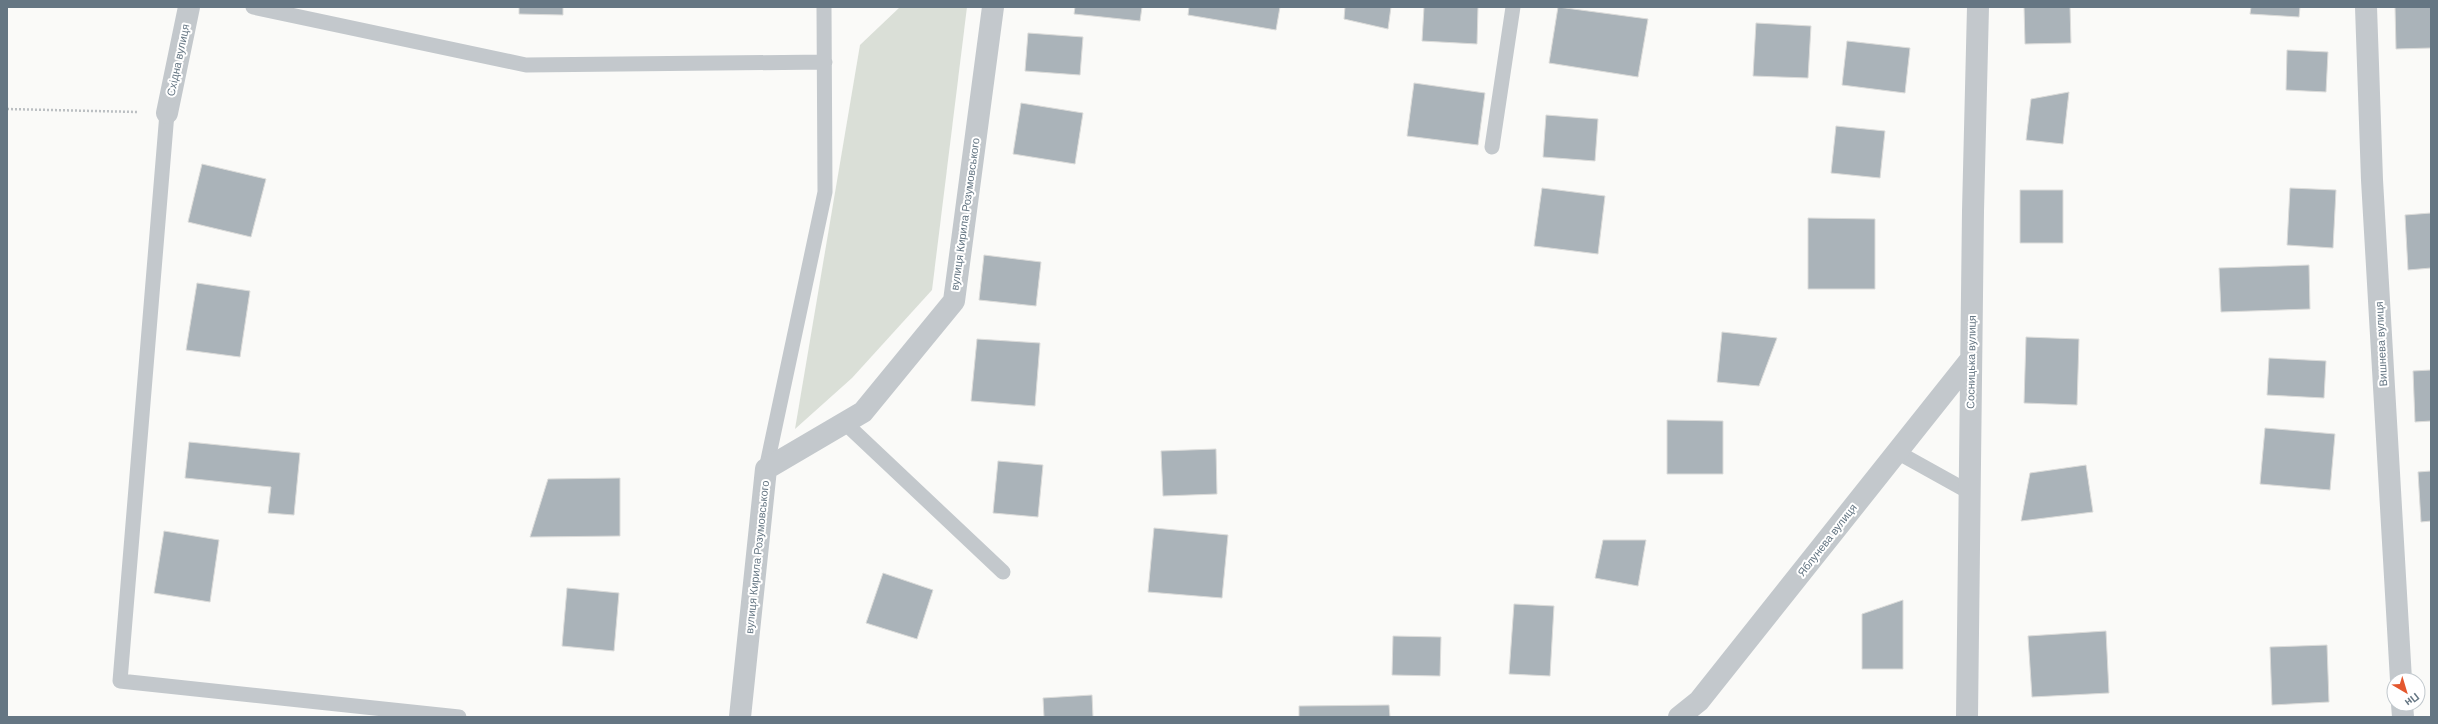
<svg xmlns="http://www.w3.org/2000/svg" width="2438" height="724" font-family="Helvetica,sans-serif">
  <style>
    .green { fill: #dadfd7 }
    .building { fill: #aab3b9; stroke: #dcdcda }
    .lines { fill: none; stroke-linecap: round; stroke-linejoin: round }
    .path { stroke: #bbbfc2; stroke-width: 2.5; stroke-dasharray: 2 2; stroke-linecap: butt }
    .service { stroke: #c3c8cc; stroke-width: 15 }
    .minor { stroke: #c3c8cc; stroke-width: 22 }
    .labels { text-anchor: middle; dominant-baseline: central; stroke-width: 4; stroke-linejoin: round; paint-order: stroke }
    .street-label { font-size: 11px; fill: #657683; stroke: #fff }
  </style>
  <rect width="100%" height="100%" fill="#fafaf8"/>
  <!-- green -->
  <path class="green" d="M900,7H967L932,290L852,378L795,429L860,45Z"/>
  <!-- building -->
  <path class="building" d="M519,7H563V15L519,14Z
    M1075,7H1142L1140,21L1074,14Z
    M1189,7H1280L1276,30L1188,15Z
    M1345,7H1391L1388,29L1344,19Z
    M1424,7H1478L1477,44L1422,41Z
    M1558,7L1648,19L1638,77L1549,63Z
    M2024,7H2070L2071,43L2025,44Z
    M2251,7H2300L2299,17L2250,14Z
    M2395,7H2431V48L2396,49Z
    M1756,23L1811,26L1808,78L1753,76Z
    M1028,33L1083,37L1080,75L1025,71Z
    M1847,41L1910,48L1905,93L1842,85Z
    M2287,50L2328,52L2326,92L2286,90Z
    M1414,83L1485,93L1478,145L1407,136Z
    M2069,92L2063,144L2026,140L2031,99Z
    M1021,103L1083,113L1075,164L1013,154Z
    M1546,115L1598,119L1595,161L1543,157Z
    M1836,126L1885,131L1880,178L1831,173Z
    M202,164L266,179L251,237L188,222Z
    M1542,188L1605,196L1598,254L1534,246Z
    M2290,188L2336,190L2333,248L2287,245Z
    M2020,190H2063V243H2020Z
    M2431,213V268L2408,270L2405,215Z
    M1808,218L1875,219V289H1808Z
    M984,255L1041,262L1036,306L979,300Z
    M2309,265L2310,309L2221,312L2219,268Z
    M197,283L250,291L240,357L186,350Z
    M1722,332L1777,338L1759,386L1717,382Z
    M2026,337L2079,339L2077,405L2024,403Z
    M977,339L1040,343L1035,406L971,401Z
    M2269,358L2326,361L2324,398L2267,395Z
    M2431,370V421L2415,422L2413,371Z
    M1667,420L1723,421V474H1667Z
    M2265,428L2335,434L2330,490L2260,484Z
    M189,442L300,453L294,515L268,513L271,487L185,478Z
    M1216,449L1217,494L1163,496L1161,451Z
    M998,461L1043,465L1038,517L993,513Z
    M2086,465L2093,512L2021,521L2030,473Z
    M2431,471V521L2421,522L2418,472Z
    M620,478V536L530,537L548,479Z
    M1154,528L1228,535L1222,598L1148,592Z
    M164,531L219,540L210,602L154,593Z
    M1603,540H1646L1638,586L1595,578Z
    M883,573L933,590L917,639L866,623Z
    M567,588L619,593L614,651L562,646Z
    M1903,600V669H1862V614Z
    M1514,604L1554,606L1550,676L1509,674Z
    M2106,631L2109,693L2032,697L2028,636Z
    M1393,636L1441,637L1440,676L1392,675Z
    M2327,645L2329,702L2272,705L2270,647Z
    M1092,695L1093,717H1044L1043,698Z
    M1389,705L1390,717H1299V706Z"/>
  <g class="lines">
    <!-- path -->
    <path class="path" d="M7,109L138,112"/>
    <!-- service -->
    <path class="service" d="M253,7L526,65L825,62
      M167,113L120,681L459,717
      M1492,147L1513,7
      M845,423L1003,572
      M1897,452L1969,492
      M766,469L825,192L824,7"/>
    <!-- minor -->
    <path class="minor" d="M2366,7L2372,180L2401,680
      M167,113L189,7
      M2402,704L2403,717
      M740,717L766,469L863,412L954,301L993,7
      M1679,717L1699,701L1971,359
      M1967,717L1973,211L1978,7"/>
  </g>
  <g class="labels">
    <!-- street labels -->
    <g class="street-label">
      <text transform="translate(178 60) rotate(-78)">Східна вулиця</text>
      <text transform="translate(965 214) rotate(-82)">вулиця Кирила Розумовського</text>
      <text transform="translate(2381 344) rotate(-93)">Вишнева вулиця</text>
      <text transform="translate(1971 362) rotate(-89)">Сосницька вулиця</text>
      <text transform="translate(1827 540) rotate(-52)">Яблунева вулиця</text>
      <text transform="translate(757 557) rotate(-84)">вулиця Кирила Розумовського</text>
    </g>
  </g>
  <!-- border -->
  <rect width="2438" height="724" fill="none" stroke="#657683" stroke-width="16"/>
  <!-- north arrow -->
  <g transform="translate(2406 692) rotate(142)"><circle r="19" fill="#ffffff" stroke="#c1c8cd"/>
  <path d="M0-3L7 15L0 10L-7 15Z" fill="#e4572e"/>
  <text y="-6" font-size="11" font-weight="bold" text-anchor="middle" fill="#657683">Пн</text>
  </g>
</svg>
